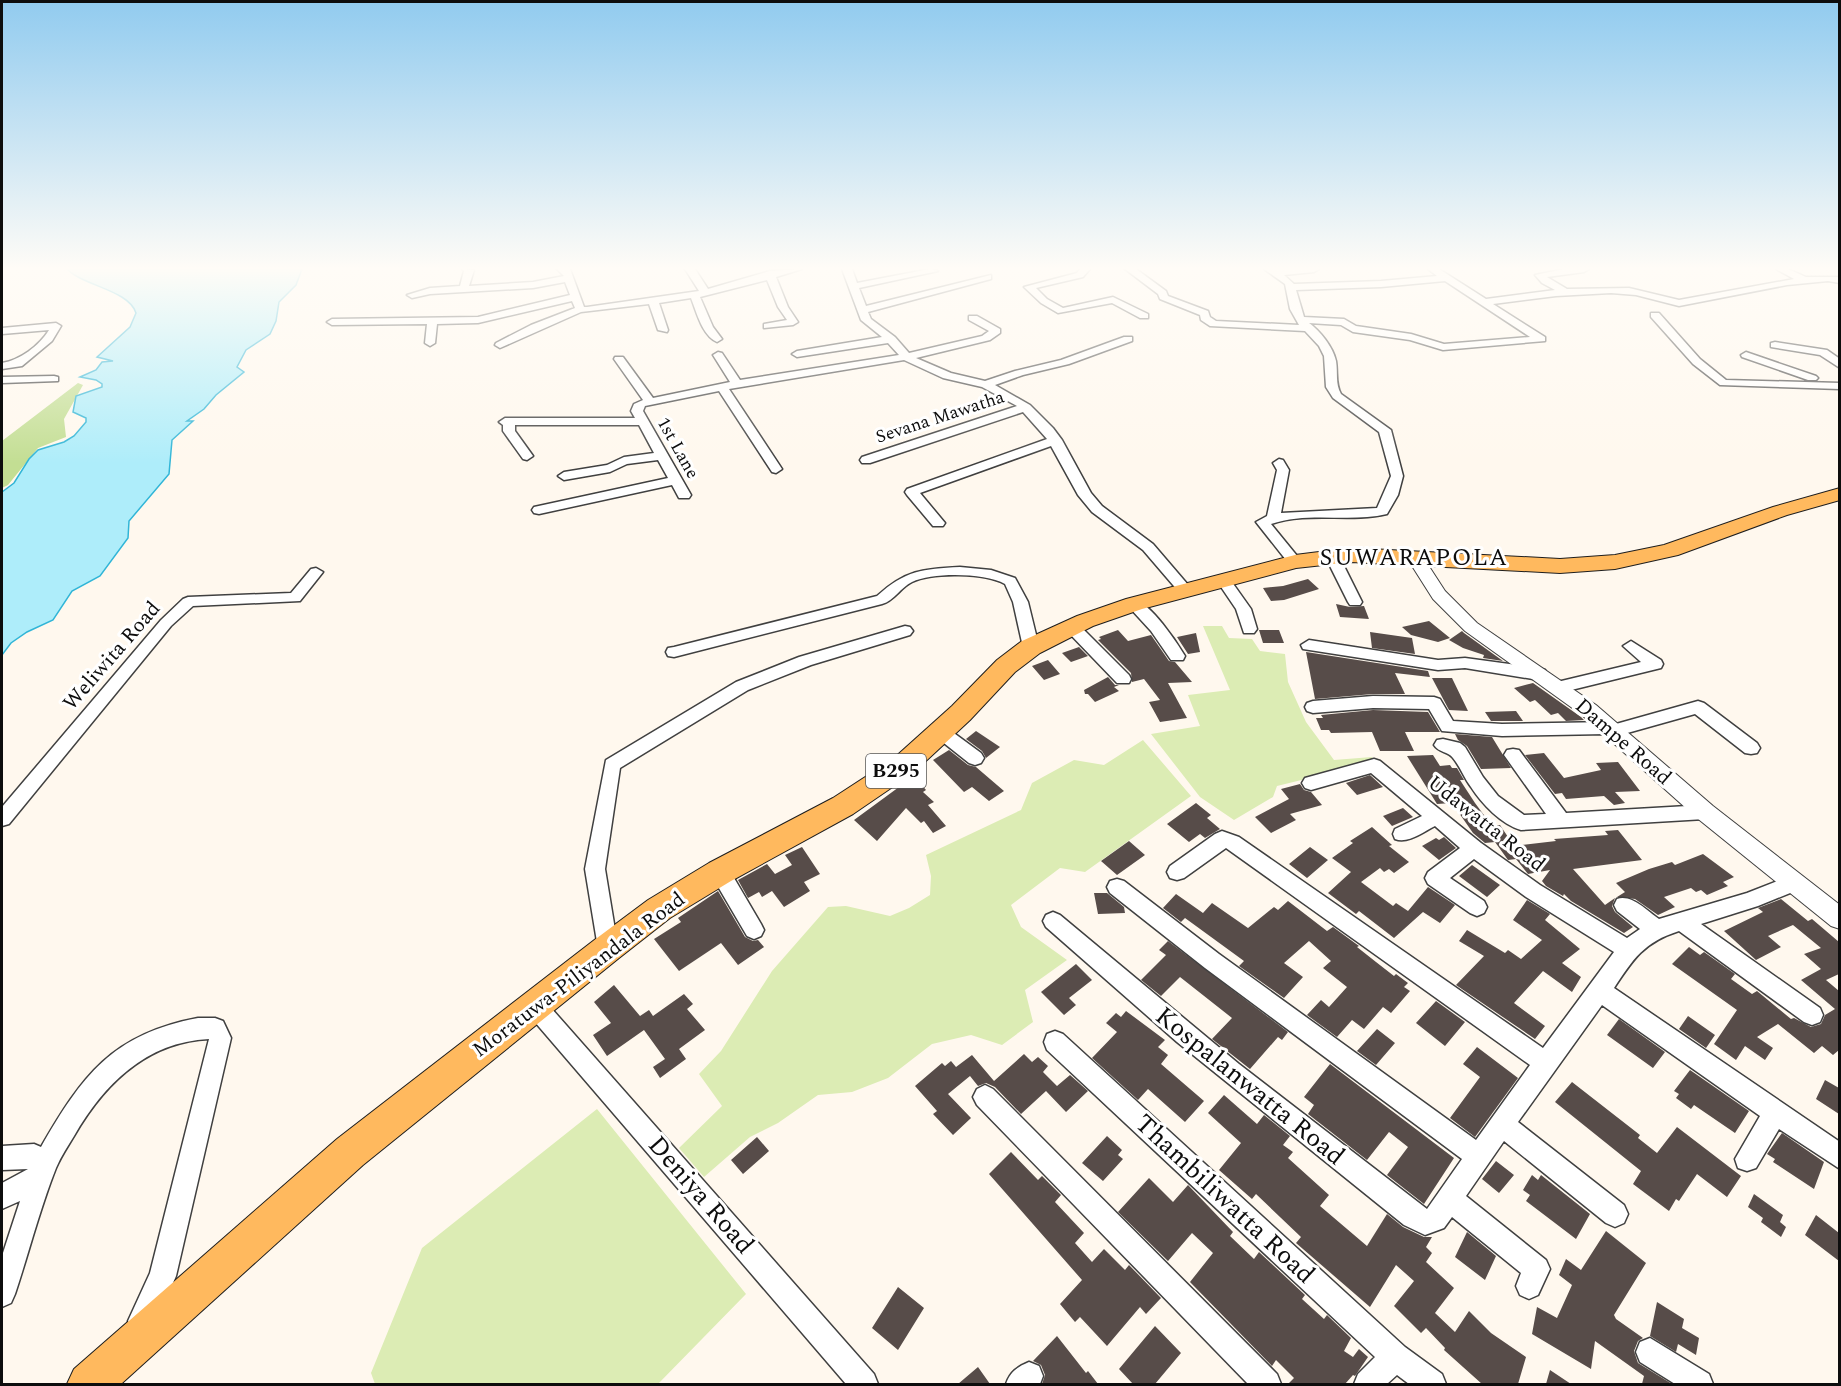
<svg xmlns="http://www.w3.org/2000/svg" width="1841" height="1386" font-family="Spectral,serif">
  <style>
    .green { fill: #dcecb4 }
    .forest { fill: #c3de93 }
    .water { fill: #aeedfa; stroke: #30b5d7; stroke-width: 1.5 }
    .building { fill: #574c49 }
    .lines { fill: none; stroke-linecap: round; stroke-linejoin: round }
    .minor-casing { stroke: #404040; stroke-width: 3 }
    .tertiary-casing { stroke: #404040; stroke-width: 2 }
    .primary-casing { stroke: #1e1e1e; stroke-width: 2 }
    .minor { fill: #fff; fill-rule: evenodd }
    .tertiary { fill: #fff; fill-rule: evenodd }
    .primary { fill: #ffb95e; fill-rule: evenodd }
    .labels { text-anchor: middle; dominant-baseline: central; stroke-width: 6; stroke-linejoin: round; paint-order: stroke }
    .far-street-label { font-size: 18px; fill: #0d0d0d; stroke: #fff }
    .shield { fill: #fff; stroke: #565656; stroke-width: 1.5 }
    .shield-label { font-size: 20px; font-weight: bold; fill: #0d0d0d }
    .street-label { font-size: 21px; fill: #0d0d0d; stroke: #fff }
    .quarter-label { font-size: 24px; letter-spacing: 1.5px; fill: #0d0d0d; stroke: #fff }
    .near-street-label { font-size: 26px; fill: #0d0d0d; stroke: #fff }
  </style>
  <rect width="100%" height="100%" fill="#fff8ee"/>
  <!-- green -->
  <path class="green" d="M1203,626H1222L1229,638L1252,639L1260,651L1285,654L1288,682L1306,722L1334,760L1372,757L1375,762L1277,786L1273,797L1234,820L1200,797L1151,734L1200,726L1188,695L1230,690Z
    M1143,740L1191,796L1085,872L1060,868L1011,905L1021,927L1067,960L1025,990L1033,1022L1002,1045L971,1035L932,1044L888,1078L852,1092L818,1095L778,1123L750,1137L704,1177L679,1148L722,1106L699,1074L721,1051L772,971L828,907L846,906L890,916L909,908L930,895L931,876L926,855L1021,810L1032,783L1074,760L1104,765Z
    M597,1109L746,1294L658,1384H375L371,1373L422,1248Z"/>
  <!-- forest -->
  <path class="forest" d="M78,383L83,385L64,419L66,437L38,448L8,485L2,488V441Z"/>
  <!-- water -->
  <path class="water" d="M67,269H302L296,285L279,302L276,321L270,334L246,350L237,367L244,372L216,395L204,409L187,421H193L172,440L169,474L129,521L128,538L100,576L72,591L53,620L27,632L11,643L2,655V492L14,483L29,459L38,450L64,442L74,436L86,422V418L73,412L76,396L102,387V384L96,380L80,377L96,370L102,362L113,361L97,357L130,327L136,313C129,290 83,286 67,269Z"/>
  <!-- building -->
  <path class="building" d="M1308,579L1319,589L1284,600L1271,601L1263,588L1283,586Z
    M1336,604L1350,607L1364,606L1369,619L1340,617Z
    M1429,621L1450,638L1438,642L1411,635L1402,627Z
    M1118,630L1128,641L1151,635L1169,661L1175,662L1192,682L1168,683L1187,718L1160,722L1149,702L1160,700L1144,679L1132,682L1131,673L1098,640L1101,639L1099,637Z
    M1259,630H1279L1284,643H1263Z
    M1462,631L1464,633L1503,661L1483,658L1484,655L1463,648L1449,640Z
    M1370,632L1412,638L1415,654L1372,648Z
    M1196,633L1200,652L1188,654L1177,637Z
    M1079,647L1088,656L1071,662L1062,653Z
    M1306,652L1428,671L1430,677L1395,673L1405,694H1373L1315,699Z
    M1048,660L1060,674L1044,680L1032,666Z
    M1108,677L1115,685H1119L1114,687L1119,691L1095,702L1088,694H1085L1084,690Z
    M1432,678H1452L1468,711L1449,710Z
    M1533,683L1581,717L1584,720L1566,721L1558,713L1551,715L1535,700L1530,702L1514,688Z
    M1373,710L1428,712L1440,732H1405L1414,751H1380L1372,732L1331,733L1329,730H1321L1316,718H1323L1321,715Z
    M1516,711L1523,721H1491L1485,712Z
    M976,731L1000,747L986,758L982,751L966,739Z
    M1455,734L1492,737L1511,768L1481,769L1467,746L1458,740Z
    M949,750L968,765L976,767L1004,791L989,801L972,787L964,792L933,760Z
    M1544,753L1564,778L1601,770L1596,763L1618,762L1640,791L1615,792L1625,803L1614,805L1604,796L1566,799L1562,793L1555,794L1525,755Z
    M1433,755L1440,766L1450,765L1452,768H1457L1464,780H1460L1475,803L1492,826L1500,825L1514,846L1556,841L1554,839L1608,835L1605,831L1618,830L1642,860L1573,869L1605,905L1615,898L1612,906L1615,912L1633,927L1624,933L1571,901L1564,894L1563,896L1546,886L1542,881L1550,870L1528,874L1516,859L1508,860L1495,842L1485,843L1473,833L1452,803L1437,804L1407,756Z
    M1370,775L1383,787L1357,795L1346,783Z
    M914,776L926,790L923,792L934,802L928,805L946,826L933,833L924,821L921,823L906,808L877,841L854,820Z
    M1300,784L1304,790L1311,792L1322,805L1290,814L1296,820L1271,833L1255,817L1289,799L1281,789Z
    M1196,803L1211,815L1207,818L1220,829L1205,838L1200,834L1189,842L1167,824Z
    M1403,808L1413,817L1392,826L1383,816Z
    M1372,827L1392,845L1389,846L1409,862L1394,873L1389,869L1384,872L1380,868L1361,882L1393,906L1396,903L1408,911L1428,887L1455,905L1440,923L1423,912L1394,938L1359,911L1356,914L1328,893L1351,872L1332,858L1353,843L1350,841Z
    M1444,837L1456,848L1439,860L1422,846L1436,838L1439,840Z
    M1129,841L1145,855L1117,875L1101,861Z
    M802,847L820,874L804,882L810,891L784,907L772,891L762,897L759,892L748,898L738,880L767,864L775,874L792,865L785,855Z
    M1310,847L1328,860L1307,878L1289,864Z
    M1703,854L1734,877L1723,882L1728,886L1707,895L1701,890L1696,892L1691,888L1664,897L1675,907L1658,915L1635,899L1617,897L1625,892L1616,883L1649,869L1672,862L1675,865Z
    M1472,865L1500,885L1487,897L1459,876Z
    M718,891L745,937L753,941L758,940L764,947L738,965L721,943L679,971L654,939L681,922L678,918Z
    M1094,893H1107L1124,907L1125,913L1098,914Z
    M1176,894L1203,913L1212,903L1248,928L1274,907L1278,910L1288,901L1327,931L1333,927L1359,946L1357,947L1376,962L1394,976L1396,974L1408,983L1404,987L1410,991L1391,1013L1383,1007L1364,1029L1352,1020L1337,1037L1307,1015L1321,1000L1329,1007L1347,987L1323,968L1331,961L1309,941L1284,963L1303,977L1284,998L1239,966L1244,961L1185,918L1181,922L1163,908Z
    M1781,899L1808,921L1812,919L1839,942V974L1826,980L1839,991V1050L1833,1055L1822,1046L1814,1053L1778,1024L1757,1037L1773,1048L1765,1060L1745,1046L1736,1060L1714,1044L1737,1010L1672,964L1689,947L1700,955L1704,952L1735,974L1731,979L1752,994L1757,991L1791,1019L1794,1018L1811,1027L1821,1024L1825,1015L1835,1009L1801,980L1821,969L1804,954L1821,948L1793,925L1768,936L1781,947L1756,960L1724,931L1763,912L1758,908Z
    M1527,900L1550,914L1545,920L1580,949L1562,963L1581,977L1572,992L1543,971L1514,1003L1545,1026L1535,1039L1456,985L1484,956L1459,941L1467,930L1505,953L1508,950L1521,959L1542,940L1513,920Z
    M1168,941L1288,1032L1282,1040L1278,1037L1250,1069L1212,1039L1232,1018L1180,977L1161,996L1141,980L1166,955L1159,950Z
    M1076,964L1092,980L1069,998L1076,1005L1064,1015L1041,992Z
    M614,985L640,1016L649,1010L653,1016L684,994L693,1004L687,1009L705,1030L679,1049L686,1059L660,1078L653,1067L665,1059L644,1030L607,1056L593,1035L611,1023L594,1002Z
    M1436,1001L1465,1022L1445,1046L1416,1023Z
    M1126,1011L1165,1040L1158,1047L1168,1055L1161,1064L1204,1101L1185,1122L1148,1089L1138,1100L1092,1058L1117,1032L1106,1023L1116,1013L1121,1017Z
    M1688,1016L1715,1035L1706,1048L1679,1029Z
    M1619,1019L1665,1052L1653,1068L1607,1035Z
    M1377,1029L1395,1043L1376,1065L1357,1051Z
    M1477,1047L1518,1078L1475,1137L1450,1118L1480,1077L1463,1064Z
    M1024,1054L1032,1062L1038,1057L1048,1066L1043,1072L1057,1086L1070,1075L1088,1091L1066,1112L1046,1091L1021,1114L995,1087L986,1083L978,1086L970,1076L948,1094L971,1118L953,1135L933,1114L937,1111L915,1086L942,1063L945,1066L951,1061L956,1067L972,1055L994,1081Z
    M1330,1064L1454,1158L1424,1204L1387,1175L1408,1147L1389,1132L1367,1160L1308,1114L1314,1105L1304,1097Z
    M1690,1070L1749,1111L1735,1133L1694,1105L1691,1109L1676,1098L1679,1094L1674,1091Z
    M1825,1080L1839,1088V1114L1816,1099Z
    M1572,1082L1640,1135L1638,1138L1657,1153L1677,1127L1741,1176L1727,1197L1697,1174L1679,1201L1676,1199L1669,1211L1633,1184L1641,1171L1555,1102Z
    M1224,1095L1257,1124L1264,1115L1290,1136L1283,1145L1293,1152L1288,1158L1329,1195L1320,1206L1367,1246L1387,1214L1403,1227L1424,1237H1432L1426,1247L1432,1253L1426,1262L1454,1288L1435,1313L1455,1332L1469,1311L1491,1333L1526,1357L1518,1384H1482L1444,1350L1445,1348L1426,1328L1421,1333L1394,1306L1414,1281L1396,1265L1370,1307L1296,1243L1301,1237L1256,1194L1252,1199L1219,1170L1241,1143L1208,1113Z
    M1782,1133L1824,1162L1814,1189L1773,1162L1775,1159L1767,1154Z
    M1107,1136L1122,1150L1118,1155L1123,1159L1103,1181L1082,1163Z
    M757,1137L769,1151L743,1174L731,1160Z
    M1011,1152L1038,1180L1042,1176L1061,1195L1055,1202L1084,1233L1075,1243L1092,1262L1104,1249L1125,1270L1129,1265L1161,1298L1146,1314L1140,1307L1107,1346L1080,1317L1075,1322L1060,1304L1082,1280L989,1174Z
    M1496,1161L1514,1175L1499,1193L1482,1179Z
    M1532,1175L1538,1180L1541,1175L1590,1214L1576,1239L1526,1201L1530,1195L1523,1190Z
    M1149,1178L1173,1202L1188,1185L1233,1232L1230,1236L1254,1259L1259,1252L1305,1295L1302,1299L1324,1319L1327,1315L1351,1338L1344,1351L1353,1357L1359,1349L1368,1357L1355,1376L1353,1375L1345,1384H1288L1294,1378L1276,1360L1272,1366L1190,1282L1213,1253L1192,1233L1168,1261L1118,1212Z
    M1754,1194L1783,1215L1780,1222L1786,1227L1781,1237L1761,1222L1763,1218L1748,1207Z
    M1816,1215L1839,1233V1261L1805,1235Z
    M1606,1231L1646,1263L1614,1315L1616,1319L1643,1338L1638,1341L1634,1351L1638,1363L1672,1384H1642L1644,1376L1595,1341L1591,1369L1532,1334L1537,1307L1557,1318L1572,1285L1559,1275L1566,1259L1581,1270Z
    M1467,1232L1496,1256L1485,1280L1455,1257Z
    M898,1287L924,1308L898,1350L872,1328Z
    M1657,1302L1684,1319L1682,1328L1699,1338L1696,1355L1678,1344L1676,1352L1650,1336Z
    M1155,1326L1181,1353L1155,1384H1133L1119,1369Z
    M1057,1336L1086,1373L1088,1371L1098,1384H1042L1045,1375L1041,1365L1033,1361Z
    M978,1367L990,1384H958Z
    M1550,1370L1571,1384H1546Z"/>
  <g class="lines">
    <!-- minor casing -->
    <g class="minor-casing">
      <path id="minor" d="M462,269L474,270L469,286L533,282L564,276L557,269H570L584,307H587L699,291L685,269H695L708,289L770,271L802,269L776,277L788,307L798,322L793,325L764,328V324L787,320L778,307L767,280L700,297L713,327L722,339L717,342C702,335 697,313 691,298L659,303L668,330L667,332L658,330L649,304L581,312L500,348L495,345L496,343L531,325L575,308L572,301L478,323L437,324L435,343L430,346L425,343L427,324L332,325L327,322L332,319L478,317L570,295L565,282L533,288L430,294L412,298L407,295L430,288L460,286L464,271Z
        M842,269H852L857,283L930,269L938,271L859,288L866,306L991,275V279L868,312L871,319L895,337L909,353L982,336L989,331L969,320V316H977L1000,329V333L990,340L916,358L951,373L985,381L1015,371L1061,360L1124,337H1132V341L1069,364L1023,375L995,385L1030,405L1053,428L1062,440L1091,493L1102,506L1153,544L1189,586L1191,589L1189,592H1179L1143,550L1092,512L1078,495L1051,446L920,493L945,523L943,526H933L907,495L905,492L907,489L1047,439L1023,412L870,463H862L860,460L862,457L1017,406L982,387L943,378L904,360L729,389L782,469L776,473L772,472L719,391L645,406L643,411L691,495L689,498H679L672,485L539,514L534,513L532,510L534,507L668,478L658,460L627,464L610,472L564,480L558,476L564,472L607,465L624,457L654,453L639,425H515V431L533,456L527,460L523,459L503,431V425L499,422L505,418H635L631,411L634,404L643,400L614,359L615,357H623L653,398L730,382L713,355L718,352L722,353L740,380L899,355L888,343L797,357L792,354L797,351L882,337L861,320Z
        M1080,269H1090L1083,277L1036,288L1047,299L1063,308L1113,297L1148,314V318H1140L1112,303L1058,313L1041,303L1024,287L1077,273Z
        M1125,269H1136L1166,291L1168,296L1208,311L1210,317L1216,321L1299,325L1290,309L1285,284L1264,269H1319L1314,272L1284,275L1294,284L1381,281L1437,276L1428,269H1439L1486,299L1555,290L1542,283L1535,275L1564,269H1589L1584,272L1547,277L1567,289L1629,288L1679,300L1794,279L1776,269H1788L1806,277H1840V283L1828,281L1787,285L1679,306L1636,295L1611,293L1556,296L1493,304L1545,337V341L1443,350L1410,340L1353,332L1341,325L1309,323C1320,331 1333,347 1336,361C1338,373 1335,383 1341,394L1391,430L1403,476L1398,495L1387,514C1349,523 1309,511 1271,524L1302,562L1295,566L1290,565L1256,522L1267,516L1277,470L1273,463L1279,459L1283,460L1289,470L1281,513L1377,508L1391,476L1379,432L1333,398L1326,387L1324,356L1319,346L1305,331L1210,326L1201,320L1200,315L1160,299L1158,294ZM1445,281L1530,337L1444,344L1411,334L1356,326L1344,319L1304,317L1296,290L1381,287Z
        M1651,313H1659L1700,359L1726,380L1840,383V389L1720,385L1693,364L1651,317Z
        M56,323L61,326L52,341L22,366L2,369V363C20,360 39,346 49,330L2,334V328Z
        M1775,342L1827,350L1840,359V368L1820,355L1771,347V343Z
        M1746,352L1816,376L1818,378L1816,380H1808L1742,357L1741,355Z
        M54,376L58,377V381L2,383V377Z
        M1332,552L1339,556L1362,602L1360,605H1350L1348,602L1325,556Z
        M960,567L991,570L1015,578L1028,602L1039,647L1037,651L1031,652L1023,647L1013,602L1005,584C985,573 933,572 912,582C901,587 894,601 882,604L674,657L668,656L666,652L668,648L674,647L877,596C906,570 922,569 960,567Z
        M316,568L323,572L300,601L193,606L171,626L9,824L2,826V807L161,620L183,599L188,597L291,593L311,569Z
        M1224,577L1229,578L1251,609L1257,629L1254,633H1244L1236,609L1217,581Z
        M1134,599C1151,604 1176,641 1185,656L1183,660H1171L1151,631L1129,607L1127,604L1129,601Z
        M1072,622L1077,623L1129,675L1131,679L1129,683H1117L1067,631L1064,627L1067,623Z
        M905,626L910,627L913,631L910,635L811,665L748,690L620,768L605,869L618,948L615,954L608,957L601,954L598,948L585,869L606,760L736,682L799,657Z
        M1309,640L1438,660L1465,658L1539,668L1545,670L1547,674L1545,678L1539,680L1465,668L1438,670L1303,649L1301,645Z
        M1631,641L1661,660L1663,664L1661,668L1559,693L1553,691L1551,687L1553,683L1641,662L1623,646Z
        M1373,696L1434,697L1440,699L1453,721L1502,724L1610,722L1616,724L1698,701L1704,703L1757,743L1760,748L1757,753L1751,754L1745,753L1695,714L1613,737L1606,734L1502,736L1442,731L1429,709L1373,708L1313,713L1307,711L1305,707L1307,703L1313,701Z
        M941,726L947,728L981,753L984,758L981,763L975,765L969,763L935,736L932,732L935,728Z
        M1443,739L1460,743L1465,747L1483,777L1498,796L1524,815L1546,814L1504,755L1507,750L1513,749L1519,750L1566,813L1705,805L1712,807L1714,812L1712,817L1705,819L1521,830C1501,824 1482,804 1471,787C1464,778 1460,766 1453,758C1448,751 1439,753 1434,745L1437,740Z
        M1374,759L1380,761L1481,843L1540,885L1627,938L1640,929L1617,911L1614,905L1617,899C1632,894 1647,911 1659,919L1747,893L1793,875L1800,877L1803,883L1800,889L1758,906L1701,924L1820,1008L1823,1015L1820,1022L1812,1025L1804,1022L1679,931C1644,942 1633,959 1614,988L1840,1142V1169L1779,1129L1756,1168L1747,1171L1738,1168L1735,1159L1760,1116L1602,1005L1518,1122L1624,1205L1628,1214L1624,1223L1615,1227L1606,1223L1504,1141L1466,1196L1546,1260L1550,1269L1538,1295L1529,1299L1520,1295L1516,1286L1521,1273L1452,1217L1444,1228L1425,1235L1404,1225L1177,1042L1046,927L1043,921L1046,915L1053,912L1060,915L1239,1064L1427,1209L1462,1159L1205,968L1110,893L1107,887L1110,881L1117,879L1124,881L1219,954L1476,1140L1530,1065L1226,848L1184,878L1177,880L1170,878L1167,872L1170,866L1215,834L1222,831L1239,837L1543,1048L1614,952L1526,897L1474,859L1450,878L1484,901L1487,907L1484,913L1477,916L1470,913L1428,884L1425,878L1428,872L1460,848L1435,826C1423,832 1408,844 1395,839L1393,834L1395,829L1422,816L1371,773L1311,790L1305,788L1302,783L1305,778Z
        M720,864L727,866L761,924L764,930L761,936L754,939L747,936L713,878L710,872L713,866Z
        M536,997L544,1000L874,1374L878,1384H846L528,1014L525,1007L528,1000Z
        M198,1018H215L223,1021L231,1038L176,1276L152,1331L142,1335L132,1331L128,1321L150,1273L209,1039C146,1042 104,1084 74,1136C68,1146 61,1156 56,1168C40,1208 29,1252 15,1294L11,1303L2,1307V1256L20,1201L2,1209V1183L28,1169L2,1170V1146L34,1144L41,1147C82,1076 112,1034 198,1018Z
        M1055,1031L1063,1034L1405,1347L1442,1374L1446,1384H1409L1397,1375L1387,1384H1354L1358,1374L1375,1357L1047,1050L1044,1042L1047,1034Z
        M985,1085L993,1089L1277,1374L1281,1384H1248L977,1105L973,1097L977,1089Z
        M1650,1338L1709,1374L1713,1384H1675L1640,1362L1636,1352L1640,1342Z
        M1029,1362L1039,1366L1043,1376L1040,1384H1006C1010,1372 1017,1367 1029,1362Z"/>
    </g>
    <!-- tertiary casing -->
    <g class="tertiary-casing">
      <path id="tertiary" d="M1415,553L1421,554L1445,591L1477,623L1596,705L1713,806L1840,905V929L1831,926L1697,818L1582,715L1465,631L1433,599L1407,558Z"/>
    </g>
    <!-- primary casing -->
    <g class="primary-casing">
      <path id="primary" d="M1840,488V500L1787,515L1678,555L1615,569L1560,573L1351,562L1296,568L1142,609L1093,626L1040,653L1015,672L970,720L913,773L853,814L731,881L670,918L619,958L363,1165L121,1384H67L74,1369L337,1139L597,938L648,900L709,863L833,798L893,759L952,706L997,660L1022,641L1077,616L1126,599L1295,555L1351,548L1560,559L1615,555L1664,545L1773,507Z"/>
    </g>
    <!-- minor -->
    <use href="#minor" class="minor"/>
    <!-- tertiary -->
    <use href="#tertiary" class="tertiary"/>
    <!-- primary -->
    <use href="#primary" class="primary"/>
  </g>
  <!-- sky -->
  <linearGradient id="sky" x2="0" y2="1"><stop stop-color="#91cbef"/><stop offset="0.58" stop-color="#fffcf7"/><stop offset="1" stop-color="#fffcf7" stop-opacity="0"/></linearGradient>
  <rect width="1841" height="463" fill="url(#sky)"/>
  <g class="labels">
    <!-- far-street labels -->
    <g class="far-street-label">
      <text transform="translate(940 417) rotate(-18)">Sevana Mawatha</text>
      <text transform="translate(678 448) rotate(61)">1st Lane</text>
    </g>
    <!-- shield labels -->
    <rect class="shield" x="866" y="754" width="60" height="34" rx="4.5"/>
    <g class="shield-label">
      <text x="896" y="771">B295</text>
    </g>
    <!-- street labels -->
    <g class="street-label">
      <text transform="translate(112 656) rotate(-49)">Weliwita Road</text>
      <text transform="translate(1623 742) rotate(41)">Dampe Road</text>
      <text transform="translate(1486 824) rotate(38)">Udawatta Road</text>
      <text transform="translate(579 975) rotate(-37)">Moratuwa-Piliyandala Road</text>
    </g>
    <!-- quarter labels -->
    <g class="quarter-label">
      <text x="1414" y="558">SUWARAPOLA</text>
    </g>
    <!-- near-street labels -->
    <g class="near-street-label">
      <text transform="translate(1250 1086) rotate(39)">Kospalanwatta Road</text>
      <text transform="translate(701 1195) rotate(49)">Deniya Road</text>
      <text transform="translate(1225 1199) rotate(43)">Thambiliwatta Road</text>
    </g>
  </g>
  <!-- border -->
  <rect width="1841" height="1386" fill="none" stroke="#0d0d0d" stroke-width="6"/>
</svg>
